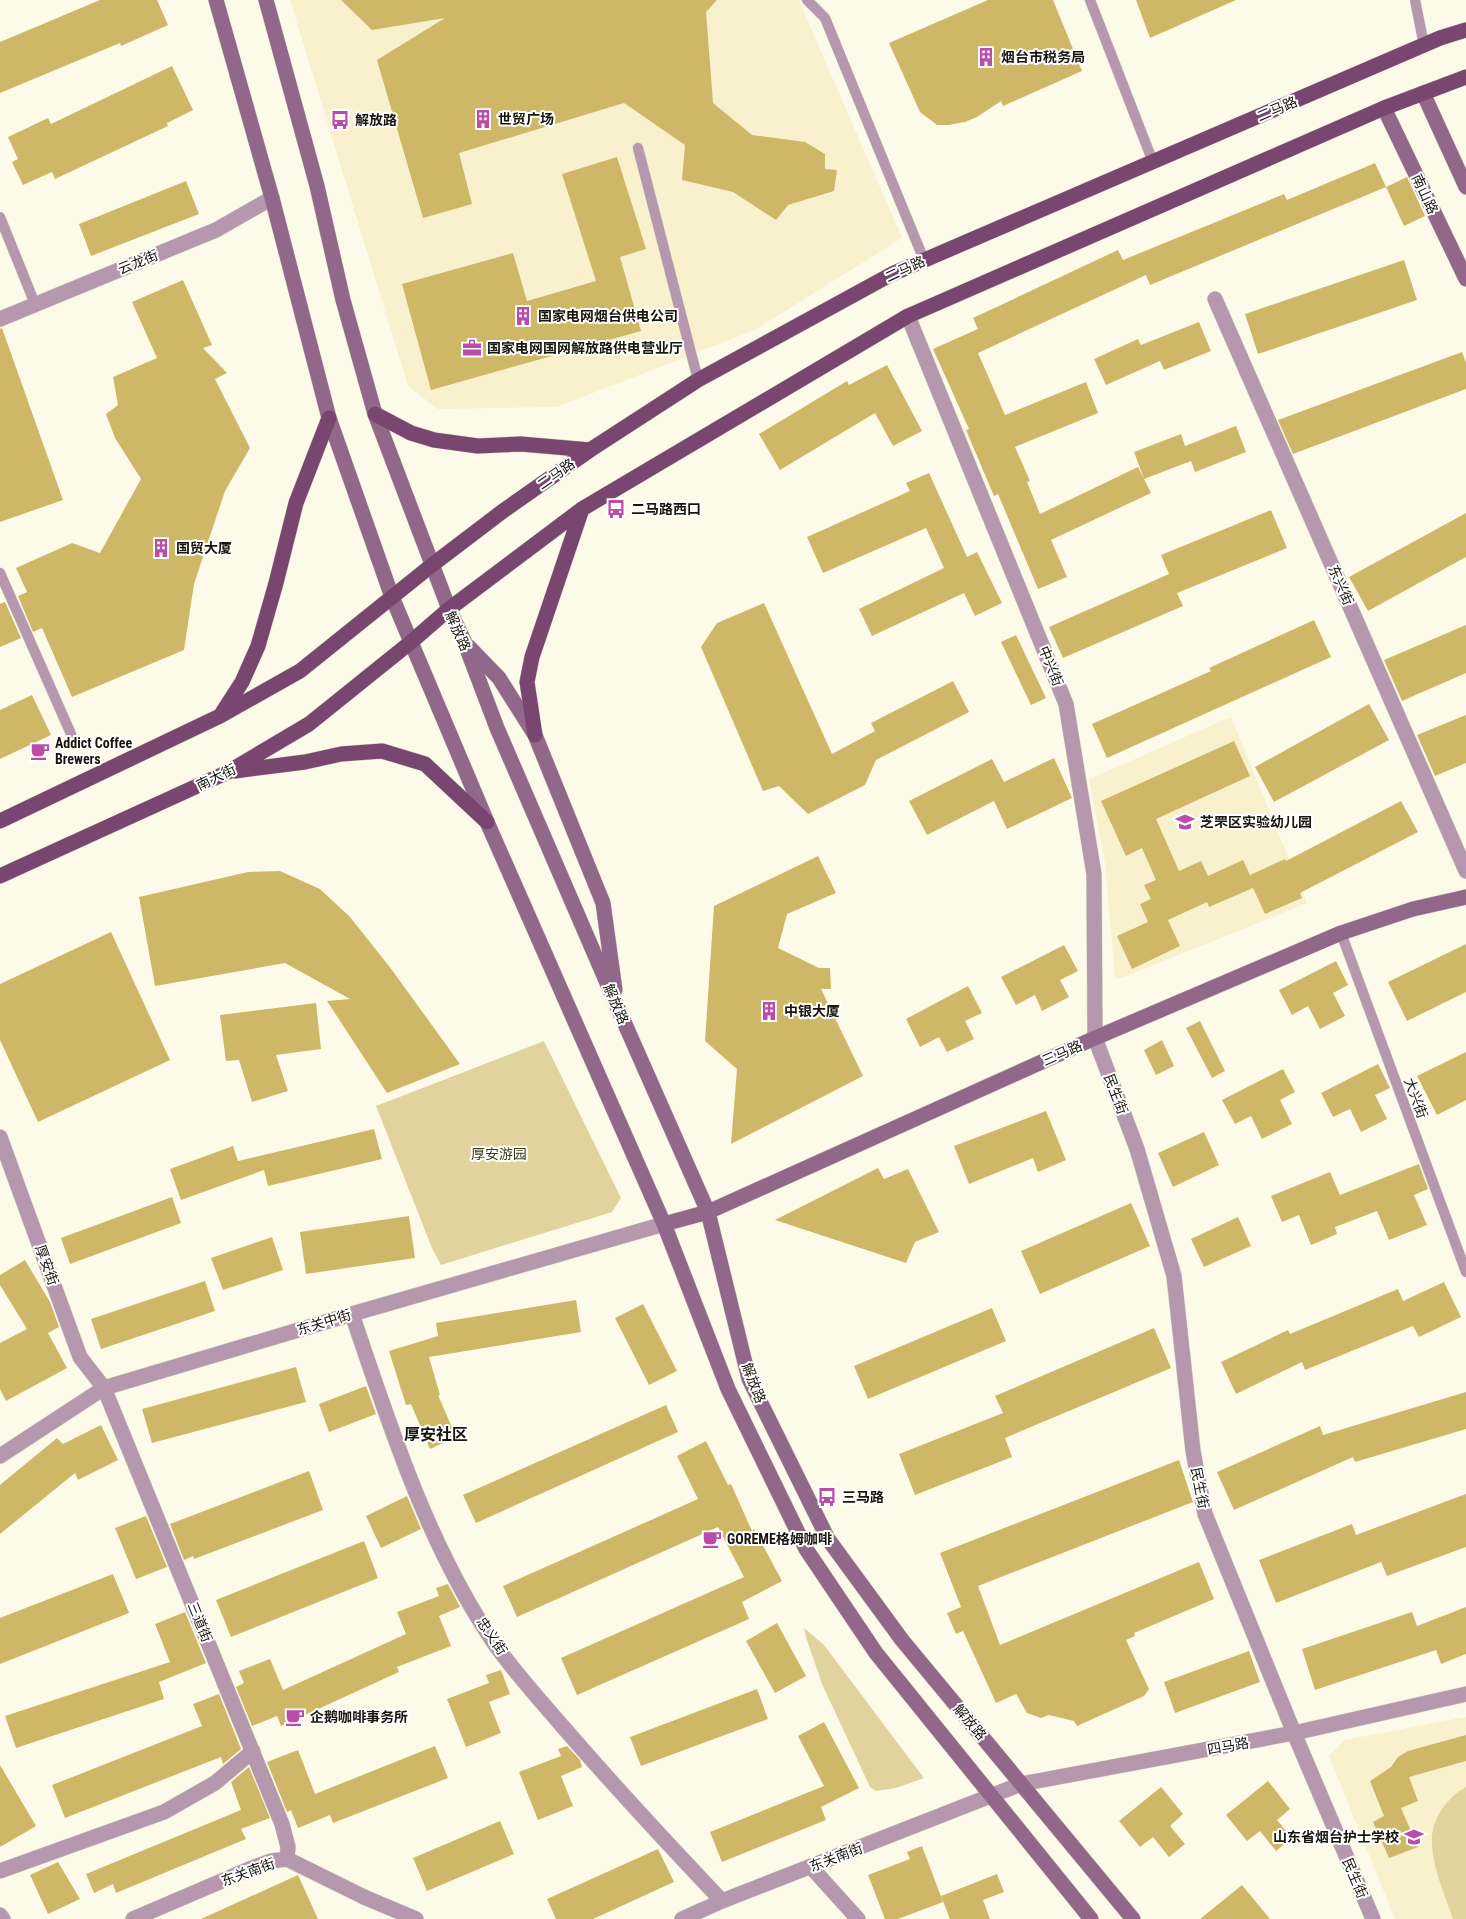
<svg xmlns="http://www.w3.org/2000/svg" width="1466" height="1919" font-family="'Roboto Condensed','Noto Sans SC',sans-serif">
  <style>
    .built { fill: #f9f0cd }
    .green { fill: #e1d39d }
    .building { fill: #ceb867 }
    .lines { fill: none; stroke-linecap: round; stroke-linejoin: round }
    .lane-casing { stroke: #d9d6c6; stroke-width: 11 }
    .street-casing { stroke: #d9d6c6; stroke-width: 16 }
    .secondary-casing { stroke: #d9d6c6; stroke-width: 16 }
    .primary-casing { stroke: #d9d6c6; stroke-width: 16 }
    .lane { stroke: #b597ae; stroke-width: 10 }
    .street { stroke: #b597ae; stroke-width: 15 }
    .secondary { stroke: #92688a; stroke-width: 15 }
    .primary { stroke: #78466f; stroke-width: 15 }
    .labels { text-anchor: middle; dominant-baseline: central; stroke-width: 4; stroke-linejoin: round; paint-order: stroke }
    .poi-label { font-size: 14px; font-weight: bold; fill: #18160c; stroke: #fff; text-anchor: start }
    .street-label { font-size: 14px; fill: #18160c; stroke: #fff }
    .park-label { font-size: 14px; fill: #413814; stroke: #fff }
    .quarter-label { font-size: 16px; font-weight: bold; fill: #18160c; stroke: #fff }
  </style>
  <rect width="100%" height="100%" fill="#fefaea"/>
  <!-- built -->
  <path class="built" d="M290,0H800L804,12L902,238L755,330L557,407L438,409L408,386Z
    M1231,717L1307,903L1119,979L1115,976L1105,864L1089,779Z
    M1466,1717V1919H1395L1329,1756L1344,1740Z"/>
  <!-- green -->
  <path class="green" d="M544,1041L621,1198L612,1212L441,1265L432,1248L376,1106Z
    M804,1628L824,1645L924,1778L896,1788L876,1791L870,1787L822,1684L806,1637Z
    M1466,1787V1919H1453C1445,1895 1433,1869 1432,1844C1430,1821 1447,1797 1466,1787Z"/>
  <!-- building -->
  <path class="building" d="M100,0H157L168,25L121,46L120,43L0,93V42Z
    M341,0H717L706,12L713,103L752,135L805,142L825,154V169L837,170L834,191L788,205L776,220L733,192L682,180L685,145L624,103L459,153L472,204L423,218L377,60L445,18L372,30Z
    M988,0H1053L1082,71L1003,106L1001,101L977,117L965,122L949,125H937L920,112L889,43Z
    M1136,0H1236L1150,38Z
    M172,66L193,110L167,123L168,126L55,179L52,172L23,185L12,162L18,159L8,137L48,118L51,124Z
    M617,157L646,249L620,257L641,331L431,390L402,284L513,253L527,301L596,281L562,174Z
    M1375,163L1386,187L1150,285L1146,275L978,353L1005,415L1086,382L1098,413L1015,447L1030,481L1027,482L1040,514L1138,467L1151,493L1051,540L1067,577L1038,589L998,494L994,496L966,430L969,429L933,349L978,329L973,318L1118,250L1123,260L1284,194L1287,200Z
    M1407,177L1425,216L1404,226L1386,187Z
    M186,181L199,214L91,256L79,224Z
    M1404,260L1417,300L1258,354L1245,314Z
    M183,280L212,345L203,348L227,373L215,379L250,448L225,491L194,584L184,650L72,697L42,628L33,632L18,596L27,592L16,568L72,543L100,553L141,479L115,438L106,414L118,405L113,377L157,358L132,302Z
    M1199,322L1211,351L1164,370L1160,361L1106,385L1094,359L1138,339L1141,345Z
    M2,328L63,500L0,522V329Z
    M1462,352L1466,363V389L1293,454L1278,420Z
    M887,365L922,431L893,446L875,413L780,470L759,434L847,381L849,385Z
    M1236,426L1246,452L1195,472L1191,461L1144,479L1134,452L1181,434L1185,446Z
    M929,473L967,557L977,552L1002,603L975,616L964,593L872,636L859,609L944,568L926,528L823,573L807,537L910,491L906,483Z
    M1271,510L1287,548L1177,593L1183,606L1063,658L1049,627L1169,574L1161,555Z
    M1466,513V557L1368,611L1349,577Z
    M5,602L21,638L0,647V604Z
    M764,603L832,754L875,731L871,723L953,681L969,712L876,760L865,785L808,814L779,786L763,791L701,647L717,623Z
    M1314,620L1331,657L1107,758L1092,724L1211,671L1209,668Z
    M1466,625V673L1402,701L1384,660Z
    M1016,635L1046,698L1031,705L1001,642Z
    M32,695L51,735L0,759V710Z
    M1369,704L1389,740L1274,802L1255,767Z
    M1466,715V763L1435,776L1417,735Z
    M1234,741L1250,776L1156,819L1179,871L1201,861L1208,876L1243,860L1250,875L1285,859L1286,861L1401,801L1418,832L1300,893L1302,898L1265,914L1253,888L1209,907L1207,902L1168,920L1180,946L1132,969L1117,936L1148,922L1140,904L1151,899L1144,885L1156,880L1142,848L1126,856L1101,801Z
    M1054,758L1072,798L1007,829L994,801L927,835L909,801L992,759L1004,782Z
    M818,856L836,893L787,914L778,948L819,968H830L831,989H821L863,1076L731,1144L737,1069L705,1041L714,906Z
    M280,871L320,889L350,917L392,970L460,1064L387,1093L327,1001L350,999L285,963L155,986L139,897L248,872Z
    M111,932L170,1060L38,1122L0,1040V984Z
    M1466,944V992L1407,1021L1388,982Z
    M1064,945L1078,971L1060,980L1069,997L1042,1011L1035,995L1016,1005L1001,977Z
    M1336,961L1348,985L1333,993L1345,1016L1320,1029L1308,1006L1292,1015L1279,990Z
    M968,986L982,1013L965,1021L974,1039L947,1052L939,1037L920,1047L906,1019Z
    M316,1003L321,1049L276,1055L288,1091L252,1102L239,1060L226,1061L220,1015Z
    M1200,1021L1225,1071L1212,1078L1186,1028Z
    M1162,1040L1174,1066L1156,1075L1144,1050Z
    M1466,1052V1100L1437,1115L1417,1076Z
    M1378,1064L1390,1088L1375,1095L1387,1119L1361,1132L1350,1109L1333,1117L1321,1093Z
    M1283,1069L1295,1092L1280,1100L1292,1124L1262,1139L1251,1116L1235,1124L1222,1100Z
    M1046,1111L1066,1160L1038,1172L1033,1158L969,1184L954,1146Z
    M374,1129L382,1159L268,1186L264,1170L181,1200L170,1169L233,1146L238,1161Z
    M1204,1132L1219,1165L1173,1187L1158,1153Z
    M1419,1164L1428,1189L1414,1195L1427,1225L1389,1240L1377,1211L1335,1227L1337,1234L1311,1245L1299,1215L1282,1222L1271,1196L1330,1172L1340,1195Z
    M878,1168L884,1179L908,1169L939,1232L915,1242L906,1263L775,1220Z
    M172,1197L181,1223L70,1264L61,1238Z
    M1131,1203L1150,1246L1040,1294L1021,1251Z
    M409,1216L415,1258L306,1274L300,1232Z
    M1238,1217L1251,1246L1204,1267L1191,1239Z
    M272,1237L283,1270L223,1290L211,1258Z
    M25,1260L50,1302L59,1327L48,1333L67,1368L6,1401L0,1389V1343L27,1329L0,1285V1275Z
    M205,1281L215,1311L101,1349L91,1319Z
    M1444,1282L1461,1317L1419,1337L1413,1326L1305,1370L1302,1362L1236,1394L1221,1362L1288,1330L1290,1334L1398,1289L1403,1301Z
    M576,1300L581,1332L429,1357L440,1395H438L456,1437L430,1449L411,1404L406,1405L389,1351L438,1336L436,1323Z
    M643,1304L677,1371L649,1385L615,1318Z
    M992,1308L1006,1341L868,1399L854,1366Z
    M1154,1328L1171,1368L1005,1438L1012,1457L915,1495L899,1454L1003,1413L995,1396Z
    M296,1367L306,1402L152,1443L142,1409Z
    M366,1386L376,1414L329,1432L319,1404Z
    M1466,1392V1429L1355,1462L1353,1457L1234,1510L1217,1472L1320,1426L1323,1435Z
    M666,1405L678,1432L476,1523L463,1495Z
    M101,1425L118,1460L78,1480L75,1473L0,1534V1485L57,1438L63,1444Z
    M706,1441L728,1485L731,1484L752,1531L754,1529L782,1581L742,1602L749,1619L577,1695L561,1658L744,1577L718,1527L517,1617L503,1586L698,1499L677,1456Z
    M1179,1460L1193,1502L978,1586L1000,1645L1199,1562L1214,1599L1134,1633L1135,1636L1126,1640L1149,1689L1144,1696L1077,1726L1074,1721L1049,1715L1041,1718L1027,1713L1016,1694L996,1703L963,1631L956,1634L947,1613L961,1607L940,1553Z
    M309,1471L323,1510L194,1559L193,1556L184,1560L170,1524Z
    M1466,1494V1547L1387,1576L1381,1562L1276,1603L1259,1560L1352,1524L1356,1535Z
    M407,1496L421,1529L381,1548L366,1516Z
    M146,1516L167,1567L136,1579L115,1528Z
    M364,1541L378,1578L231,1637L216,1600Z
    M113,1574L129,1613L0,1664V1618Z
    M448,1584L460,1607L439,1616L451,1646L397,1667L399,1672L281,1726L277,1716L252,1726L236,1687L244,1683L239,1671L270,1659L283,1690L406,1634L397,1612L439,1596L436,1588Z
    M1466,1607V1654L1441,1664L1436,1650L1315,1690L1302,1649L1412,1612L1417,1626Z
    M185,1612L206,1663L159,1682L164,1699L16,1748L5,1716L170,1662L155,1624Z
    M777,1623L806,1676L775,1693L746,1641Z
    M1249,1651L1260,1682L1175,1713L1164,1682Z
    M501,1670L510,1694L489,1702L501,1733L466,1747L447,1699L489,1683L486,1675Z
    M757,1689L768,1719L641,1766L630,1737Z
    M219,1694L241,1749L223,1764L221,1757L65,1818L52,1785L202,1726L193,1704Z
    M824,1722L859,1788L821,1807L826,1820L722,1862L710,1832L824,1786L798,1736Z
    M1466,1735V1761L1409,1777L1418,1801L1401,1808L1418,1847L1389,1858L1373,1822L1384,1816L1370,1781L1391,1767L1398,1757L1408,1751Z
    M435,1746L448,1778L333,1823L330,1815L298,1828L291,1810L287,1812L267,1762L298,1750L315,1794Z
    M567,1746L580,1760L582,1767L561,1776L573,1806L538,1820L519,1772L561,1756L558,1749Z
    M0,1765L36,1826L0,1847Z
    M249,1767L270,1818L241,1829L246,1839L116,1893L113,1884L94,1893L86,1874L241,1810L231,1782Z
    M1268,1781L1290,1809L1277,1820L1292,1838L1276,1851L1260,1831L1247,1841L1226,1815Z
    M1161,1787L1183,1814L1170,1826L1185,1844L1169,1857L1153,1837L1140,1847L1119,1821Z
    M500,1821L514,1854L427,1891L413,1858Z
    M922,1846L943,1902L898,1919H885L868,1875L910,1859L907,1852Z
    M658,1849L674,1882L593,1919H556L547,1899Z
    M58,1862L80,1899L48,1914L30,1875Z
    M997,1874L1004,1892L983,1900L990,1919H950L941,1896Z
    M298,1875L318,1919H201Z
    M1242,1885L1270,1919H1200Z"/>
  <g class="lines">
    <!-- lane casing -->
    <g class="lane-casing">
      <path id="lane" d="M807,0L825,18L924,260
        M1090,0L1153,162
        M1415,0L1424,45
        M638,148L698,380
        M0,217L35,304
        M0,573L71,734
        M1341,933L1466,1272"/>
    </g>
    <!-- street casing -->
    <g class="street-casing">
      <path id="street" d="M1215,299L1466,871
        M908,316L1066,704L1094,874L1095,1038L1137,1149L1174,1276L1193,1451L1205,1514L1294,1733L1373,1919
        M0,319L216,230L272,198
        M0,1137L80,1357L104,1388L282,1824L288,1847L287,1859
        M352,1314C389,1424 428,1546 494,1643C515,1673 540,1700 564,1728C615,1787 668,1844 722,1901
        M0,1456L104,1388L352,1314L664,1224
        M811,1867L858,1919
        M0,1871L164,1812L215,1783L253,1751
        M0,1915L3,1919
        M133,1919L252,1868L271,1861L287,1859L364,1897L416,1919
        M682,1919L722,1901L1021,1784L1294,1733L1466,1694"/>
    </g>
    <!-- secondary casing -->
    <g class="secondary-casing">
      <path id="secondary" d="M216,0L272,198L329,418L392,597L487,822L664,1224L728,1389L806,1549L876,1653L1091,1919
        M266,0L317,186L343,300L375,414L449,609L464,641L497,728L617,1006L708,1212L749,1379L828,1539L902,1640L1133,1919
        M1423,93L1466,187
        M1384,108L1466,279
        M469,647L499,678L535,735L603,903L615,990
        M664,1224L708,1212L1095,1038L1341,933L1413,909L1466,897"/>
    </g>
    <!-- primary casing -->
    <g class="primary-casing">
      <path id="primary" d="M375,414L411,433L434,440L478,446L521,444L590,450
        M222,713L242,682L258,646L276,583L296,503L329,418
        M535,735L527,682L532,657L582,509
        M235,771L305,762L341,754L382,751L425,764L487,822
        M0,821L220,716L300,671L432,565L503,511L590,450L698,380L892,274L1440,38L1466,30
        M0,876L228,772L309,724L411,642L449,609L582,509L908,316L1384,108L1466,77"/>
    </g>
    <!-- lane -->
    <use href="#lane" class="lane"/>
    <!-- street -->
    <use href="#street" class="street"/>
    <!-- secondary -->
    <use href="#secondary" class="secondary"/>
    <!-- primary -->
    <use href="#primary" class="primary"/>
  </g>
  <!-- icons -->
  <defs>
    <g id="building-bare" transform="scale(1.5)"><path d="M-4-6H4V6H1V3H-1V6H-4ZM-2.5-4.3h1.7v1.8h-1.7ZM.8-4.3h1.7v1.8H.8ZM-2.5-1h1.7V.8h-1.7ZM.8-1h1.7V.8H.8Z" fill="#ba4caa" stroke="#fff" stroke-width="2.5" paint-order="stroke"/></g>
    <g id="bus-bare" transform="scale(1.5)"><path d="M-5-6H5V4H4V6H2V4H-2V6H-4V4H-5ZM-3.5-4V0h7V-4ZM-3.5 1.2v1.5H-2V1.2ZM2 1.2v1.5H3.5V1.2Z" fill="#ba4caa" stroke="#fff" stroke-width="2.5" paint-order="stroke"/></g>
    <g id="office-bare" transform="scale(1.5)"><path d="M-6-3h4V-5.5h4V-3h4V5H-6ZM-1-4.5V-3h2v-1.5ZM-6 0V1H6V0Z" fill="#ba4caa" stroke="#fff" stroke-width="2.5" paint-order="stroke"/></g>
    <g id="cafe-bare" transform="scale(1.5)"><path d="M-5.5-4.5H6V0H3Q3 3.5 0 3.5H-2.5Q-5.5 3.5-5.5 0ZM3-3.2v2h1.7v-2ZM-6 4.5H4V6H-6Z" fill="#ba4caa" stroke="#fff" stroke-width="2.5" paint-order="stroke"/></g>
    <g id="school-bare" transform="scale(1.5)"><path d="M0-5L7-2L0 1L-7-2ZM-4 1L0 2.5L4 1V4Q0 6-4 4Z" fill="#ba4caa" stroke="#fff" stroke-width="2.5" paint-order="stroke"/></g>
  </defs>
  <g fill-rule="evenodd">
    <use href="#building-bare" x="986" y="57"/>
    <use href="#building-bare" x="483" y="119"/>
    <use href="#bus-bare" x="340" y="120"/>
    <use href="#building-bare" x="523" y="316"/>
    <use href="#office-bare" x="472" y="348"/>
    <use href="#bus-bare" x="616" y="509"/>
    <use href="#building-bare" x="161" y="548"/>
    <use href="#cafe-bare" x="40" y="751"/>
    <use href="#school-bare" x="1185" y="822"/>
    <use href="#building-bare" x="769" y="1011"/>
    <use href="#bus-bare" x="827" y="1497"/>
    <use href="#cafe-bare" x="712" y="1539"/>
    <use href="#cafe-bare" x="295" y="1717"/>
    <use href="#school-bare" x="1414" y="1837"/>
  </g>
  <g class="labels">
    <!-- poi labels -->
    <g class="poi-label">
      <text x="1001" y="57">烟台市税务局</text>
      <text x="498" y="119">世贸广场</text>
      <text x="355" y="120">解放路</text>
      <text x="538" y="316">国家电网烟台供电公司</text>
      <text x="487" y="348">国家电网国网解放路供电营业厅</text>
      <text x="631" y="509">二马路西口</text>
      <text x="176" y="548">国贸大厦</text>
      <text x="55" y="743">Addict Coffee<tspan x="55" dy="16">Brewers</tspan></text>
      <text x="1200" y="822">芝罘区实验幼儿园</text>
      <text x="784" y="1011">中银大厦</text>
      <text x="842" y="1497">三马路</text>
      <text x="727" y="1539">GOREME格姆咖啡</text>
      <text x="310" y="1717">企鹅咖啡事务所</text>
      <text x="1399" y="1837" text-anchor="end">山东省烟台护士学校</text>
    </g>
    <!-- street labels -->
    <g class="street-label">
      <text transform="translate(1277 109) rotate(-23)">二马路</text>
      <text transform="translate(1425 194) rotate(65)">南山路</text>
      <text transform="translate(138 262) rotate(-22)">云龙街</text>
      <text transform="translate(905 269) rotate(-25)">二马路</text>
      <text transform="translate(556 474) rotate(-35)">二马路</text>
      <text transform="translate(1341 585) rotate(66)">东兴街</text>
      <text transform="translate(458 631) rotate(66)">解放路</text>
      <text transform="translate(1051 666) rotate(68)">中兴街</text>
      <text transform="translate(216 777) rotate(-26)">南大街</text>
      <text transform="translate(616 1004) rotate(67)">解放路</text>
      <text transform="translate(1062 1053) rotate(-24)">三马路</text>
      <text transform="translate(1116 1094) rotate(69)">民生街</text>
      <text transform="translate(1416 1098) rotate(70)">大兴街</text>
      <text transform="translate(47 1265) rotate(70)">厚安街</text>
      <text transform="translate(324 1322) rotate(-17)">东关中街</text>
      <text transform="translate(754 1383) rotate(69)">解放路</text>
      <text transform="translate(1200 1488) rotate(79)">民生街</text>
      <text transform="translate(200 1622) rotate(68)">三道街</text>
      <text transform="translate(492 1636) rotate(56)">忠义街</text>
      <text transform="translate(970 1722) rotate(50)">解放路</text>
      <text transform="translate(1228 1746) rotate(-10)">四马路</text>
      <text transform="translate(836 1857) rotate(-21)">东关南街</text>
      <text transform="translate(248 1872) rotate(-20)">东关南街</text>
      <text transform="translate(1355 1878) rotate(67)">民生街</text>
    </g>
    <!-- park labels -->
    <g class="park-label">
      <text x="499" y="1154">厚安游园</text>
    </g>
    <!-- quarter labels -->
    <g class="quarter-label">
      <text x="436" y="1434">厚安社区</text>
    </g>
  </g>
</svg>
